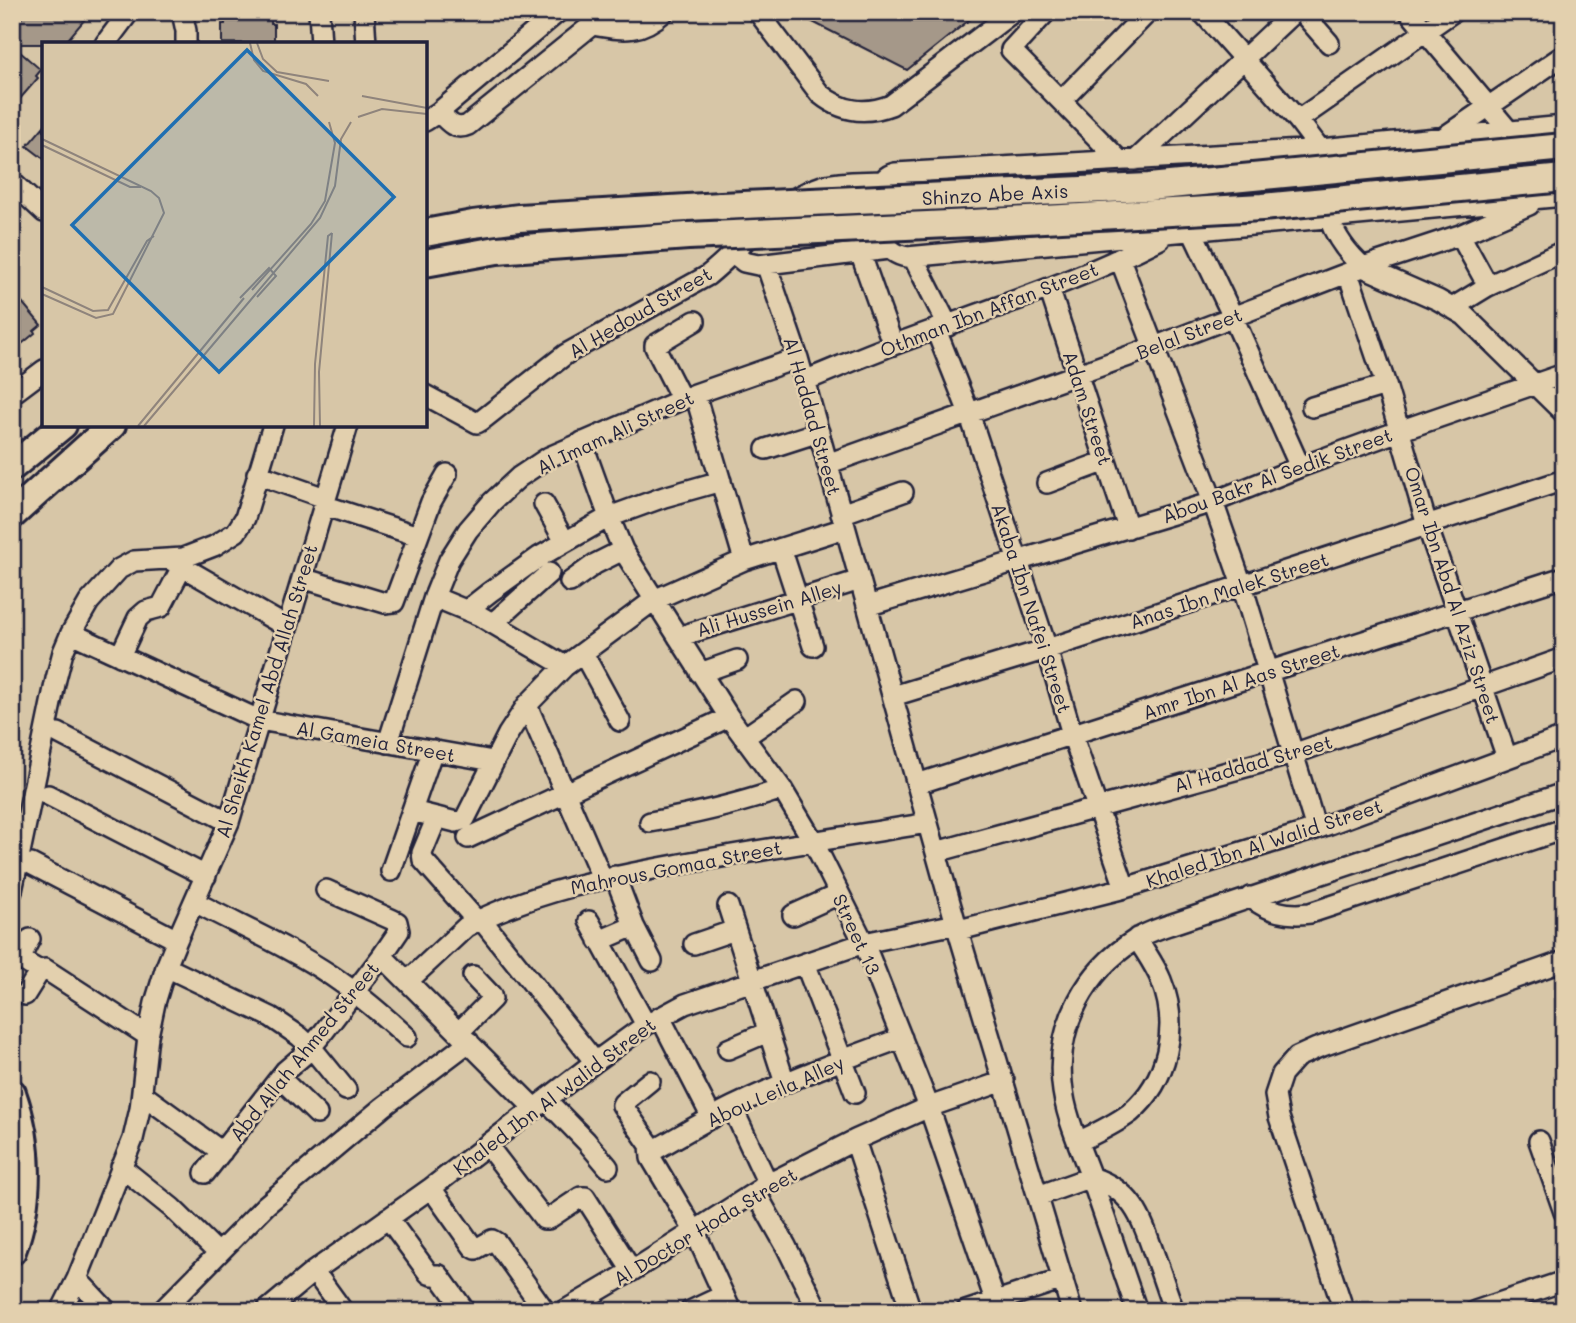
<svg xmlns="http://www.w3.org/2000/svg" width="1576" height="1323" font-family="Mali,sans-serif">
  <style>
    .building { fill: #a59889; stroke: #22223b; stroke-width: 2 }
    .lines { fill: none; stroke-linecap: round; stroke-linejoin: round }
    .minor-casing { stroke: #22223b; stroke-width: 24 }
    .major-casing { stroke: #22223b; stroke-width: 32 }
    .minor { stroke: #e3d0ae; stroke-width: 19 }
    .major { stroke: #e3d0ae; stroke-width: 26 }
    .major-bridge-casing { stroke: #22223b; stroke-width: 32; stroke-linecap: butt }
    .major-bridge { stroke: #e3d0ae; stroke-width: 26 }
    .labels { text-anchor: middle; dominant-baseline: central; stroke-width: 5; stroke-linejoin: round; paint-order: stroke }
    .street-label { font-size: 19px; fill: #22223b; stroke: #e3d0ae }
    .inset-road { fill: none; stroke: #8f847c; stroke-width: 2 }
    .view { fill: #1f6fb2; fill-opacity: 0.15; stroke: #1f6fb2; stroke-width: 3.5 }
    .inset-edge { fill: none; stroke: #22223b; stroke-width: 3.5 }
  </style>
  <rect width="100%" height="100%" fill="#d7c6a7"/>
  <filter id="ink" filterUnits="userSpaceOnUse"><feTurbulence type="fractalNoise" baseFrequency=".0143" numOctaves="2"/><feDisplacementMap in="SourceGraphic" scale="14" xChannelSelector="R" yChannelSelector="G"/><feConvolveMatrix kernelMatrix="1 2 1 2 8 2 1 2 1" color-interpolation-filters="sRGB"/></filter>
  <g filter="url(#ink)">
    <!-- building -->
    <path class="building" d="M26,12H91L64,44H12V29Z
      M793,12H979L907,70Z
      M225,15H271V24H274V44L222,43V24H225Z
      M12,45L41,70L36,76L38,78L12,108Z
      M44,126V159L27,146Z
      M12,290L41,325L34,331L35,333L12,352Z"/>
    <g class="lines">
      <!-- minor casing -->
      <g class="minor-casing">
        <path id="minor" d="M182,12L186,31V44
          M319,12L321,44
          M364,12L366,44
          M758,12L820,94C842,112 865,115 891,105L1013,12
          M1046,12L1011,50L1119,160
          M1202,12L1298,120L1320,149
          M1302,12L1329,43
          M1409,12L1509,131
          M593,25C624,30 639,34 664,12
          M105,44L129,12
          M1061,101L1148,12
          M439,112C448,122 455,131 468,125L608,12
          M1298,120L1453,12
          M425,121L439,112L558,12
          M1564,126L1320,149L895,173C870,179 880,216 882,236C887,248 894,255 907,257L1564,196
          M1444,137L1564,55
          M1136,160L1294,12
          M12,182L44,212
          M1329,218C1336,238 1347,253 1363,267L1438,300L1464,315L1564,413
          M1192,231L1233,317L1300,467
          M1460,235L1488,286
          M860,252L893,345
          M733,253L744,262L758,265L889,249
          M913,257L948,326
          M1120,259L1213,502L1242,585L1316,829
          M766,264L798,358L956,924L1072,1311
          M1348,273L1386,385L1427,525L1507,758
          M1049,288L1128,528
          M1452,308L1488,286L1564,251
          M936,330L969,413L1047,649L1072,734L1125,888
          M804,381C834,369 863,356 893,345C983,311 1075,283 1160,239
          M12,394L44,370
          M695,394L744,560
          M425,395L477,423L482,420L566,354L707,276C745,246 774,201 822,186C841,181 862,182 881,181
          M682,400L655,347V345L695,321
          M1312,407L1386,385
          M582,442L609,517L623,550L729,717L782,789L813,841L864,943L929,1107L995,1300
          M766,449L819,432
          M827,464L1154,347L1363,267L1460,235L1529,205
          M257,474L325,498
          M1047,483L1106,461
          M544,504L565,542
          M323,505L418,536
          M841,514L903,492
          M781,548L813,646
          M169,559L287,627
          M302,578L385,603L394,602L431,502L447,474
          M570,582L595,564L623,550
          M434,597L480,616L565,666
          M867,606L1213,502L1300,467L1399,431L1564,374
          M467,610L490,592L539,557L609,517L664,497L721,481
          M493,623L549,573
          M71,633L259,720L493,761
          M678,637L860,580
          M583,653L620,721
          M120,656L138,618L146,611L161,607L182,567
          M700,673L737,660
          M893,696L1047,649L1564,480
          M527,705L602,878
          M58,733L229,822
          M745,737L797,701
          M388,743L434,597L449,560L468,530L492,502L519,477L549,457L695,394L798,358
          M917,784L1564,577
          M48,795L206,876
          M412,811L456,822L465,819L508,734L527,705L565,666L654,600L744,560L845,528
          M437,817L422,853L423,860L477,921
          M650,822C695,814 739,804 782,789
          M468,838L729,717
          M936,852L1293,754L1564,658
          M31,864L177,940
          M391,871L433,750
          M615,876L634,926L652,961
          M12,891L56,679L63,652L71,633L89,602L119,569L134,561L183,558L214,546L236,532L245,518L273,425
          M1250,897C1269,912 1287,916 1310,913L1564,829
          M195,902C240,926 289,947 332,976C359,994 383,1015 407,1037
          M728,906L785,1083
          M793,915L839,894
          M481,919L595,1062
          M589,921L646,1025
          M959,930L1125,888L1316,829L1564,737
          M30,939C19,959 20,960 40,971
          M599,941L634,926
          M694,944L735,930
          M382,956L535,1109
          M805,963L855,1093
          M166,967L271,1017L299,1036L311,1047L346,1090
          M408,981L466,927C483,917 501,910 520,903C571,884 622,875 675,865C759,850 844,837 928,823
          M25,995L40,971L45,969L148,1036
          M660,1017L712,1118
          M459,1032L492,999L491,995L473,976
          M728,1049L768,1032
          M280,1078L317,1114
          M650,1081L623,1103L622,1105L650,1145L651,1158L695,1232L731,1311
          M142,1094L222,1152
          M546,1100L586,1141L608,1167
          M732,1107L768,1184
          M855,1140L911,1311
          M1539,1141L1564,1212
          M1078,1142C1096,1133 1114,1125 1130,1113C1168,1081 1180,1026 1161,980C1155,965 1145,952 1137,938
          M488,1146L544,1219H548L581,1197H585L632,1271
          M651,1152C678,1137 704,1121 732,1107C787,1080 844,1059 902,1038
          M121,1167L172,1208L218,1253
          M205,1173L285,1071L305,1054L322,1034L382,956L399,931L397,922L393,920L326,890
          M431,1188L473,1247L476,1249L492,1240L497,1243L545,1311
          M756,1193L786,1246L818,1311
          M1038,1196L1091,1177C1132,1190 1141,1216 1154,1254C1161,1273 1167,1292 1174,1311
          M388,1218L429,1274L433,1275H439L465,1311
          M314,1271L343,1311
          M77,1279L107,1311
          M61,1311L77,1279L133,1139L140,1109L148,1036L155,1003L166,967L177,940L229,822L348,425
          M162,1311L266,1205L383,1107L469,1042
          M266,1311L314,1271L431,1188L595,1062L646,1025L685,1004L864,943L956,924
          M564,1311L632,1271L768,1184L855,1140L929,1107L1004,1081
          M690,1311L724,1295
          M966,1311L1063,1279
          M1137,1311C1122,1267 1107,1223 1092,1180C1081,1149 1065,1117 1062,1083C1056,1025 1086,971 1135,940C1145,933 1158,929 1169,925L1564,793
          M1344,1311L1279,1117L1275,1095L1282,1074L1297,1057L1317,1048L1564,961
          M1475,1311L1564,1281"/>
      </g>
      <!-- major casing -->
      <g class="major-casing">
        <path id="major" d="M425,233L473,224L519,218L721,206
          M425,263L497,250L688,236
          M12,467L63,425
          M12,515L112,425
          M12,1093C30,1143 31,1200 12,1251"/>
      </g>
      <!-- minor -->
      <use href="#minor" class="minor"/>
      <!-- major -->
      <use href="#major" class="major"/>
      <!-- major-bridge casing -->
      <g class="major-bridge-casing">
        <path id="major-bridge" d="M721,206L1149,187L1564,147
          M688,236L971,223L1262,207L1564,178"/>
      </g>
      <!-- major-bridge -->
      <use href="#major-bridge" class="major-bridge"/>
    </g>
  </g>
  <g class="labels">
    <!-- street labels -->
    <g class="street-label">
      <text transform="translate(995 194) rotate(-3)">Shinzo Abe Axis</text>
      <text transform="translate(989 309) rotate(-21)">Othman Ibn Affan Street</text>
      <text transform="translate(640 312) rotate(-30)">Al Hedoud Street</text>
      <text transform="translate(1189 333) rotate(-21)">Belal Street</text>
      <text transform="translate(1088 408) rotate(72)">Adam Street</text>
      <text transform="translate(813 416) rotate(74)">Al Haddad Street</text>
      <text transform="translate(615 432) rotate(-25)">Al Imam Ali Street</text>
      <text transform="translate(1277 475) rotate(-20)">Abou Bakr Al Sedik Street</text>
      <text transform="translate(1229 590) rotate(-18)">Anas Ibn Malek Street</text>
      <text transform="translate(1453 595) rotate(72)">Omar Ibn Abd Al Aziz Street</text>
      <text transform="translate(769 608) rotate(-17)">Ali Hussein Alley</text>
      <text transform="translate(1032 608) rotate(72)">Akaba Ibn Nafei Street</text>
      <text transform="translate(1241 681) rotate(-18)">Amr Ibn Al Aas Street</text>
      <text transform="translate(266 691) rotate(-73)">Al Sheikh Kamel Abd Allah Street</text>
      <text transform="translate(376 741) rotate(10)">Al Gameia Street</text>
      <text transform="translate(1253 763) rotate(-16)">Al Haddad Street</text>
      <text transform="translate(1264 843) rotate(-18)">Khaled Ibn Al Walid Street</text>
      <text transform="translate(676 867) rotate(-11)">Mahrous Gomaa Street</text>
      <text transform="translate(857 934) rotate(65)">Street 13</text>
      <text transform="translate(304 1051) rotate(-51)">Abd Allah Ahmed Street</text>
      <text transform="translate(775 1091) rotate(-24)">Abou Leila Alley</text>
      <text transform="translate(554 1096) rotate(-37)">Khaled Ibn Al Walid Street</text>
      <text transform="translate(705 1226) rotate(-31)">Al Doctor Hoda Street</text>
    </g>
  </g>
  <!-- overview -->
  <g transform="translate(42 42)">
    <rect width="385" height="385" fill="#d7c6a7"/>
    <path class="inset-road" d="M208,1L212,18L221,29L264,42L276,54M215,1L221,17L235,30L287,39M320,54L385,66M316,75L340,67L385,72M0,97L109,149L117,156L122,171L71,272L54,276L0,252M0,103L88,145H99M0,245L51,269L66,268L105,199L112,194M210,248L269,182L283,159L293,101L287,80M198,256L227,226L234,234L215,255M96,384L202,256M102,384L278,176L293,144L299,97L309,80M272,384L273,322L286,194L290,191M278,384L277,330L290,191"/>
    <path class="view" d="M205,8L352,155L177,330L30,183Z"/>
    <rect width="385" height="385" class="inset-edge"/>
  </g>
  <!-- margin -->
  <rect width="1576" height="1323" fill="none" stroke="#e3d0ae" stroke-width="42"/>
  <rect x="21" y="21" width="1534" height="1281" fill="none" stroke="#22223b" stroke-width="2.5" filter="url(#ink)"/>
</svg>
